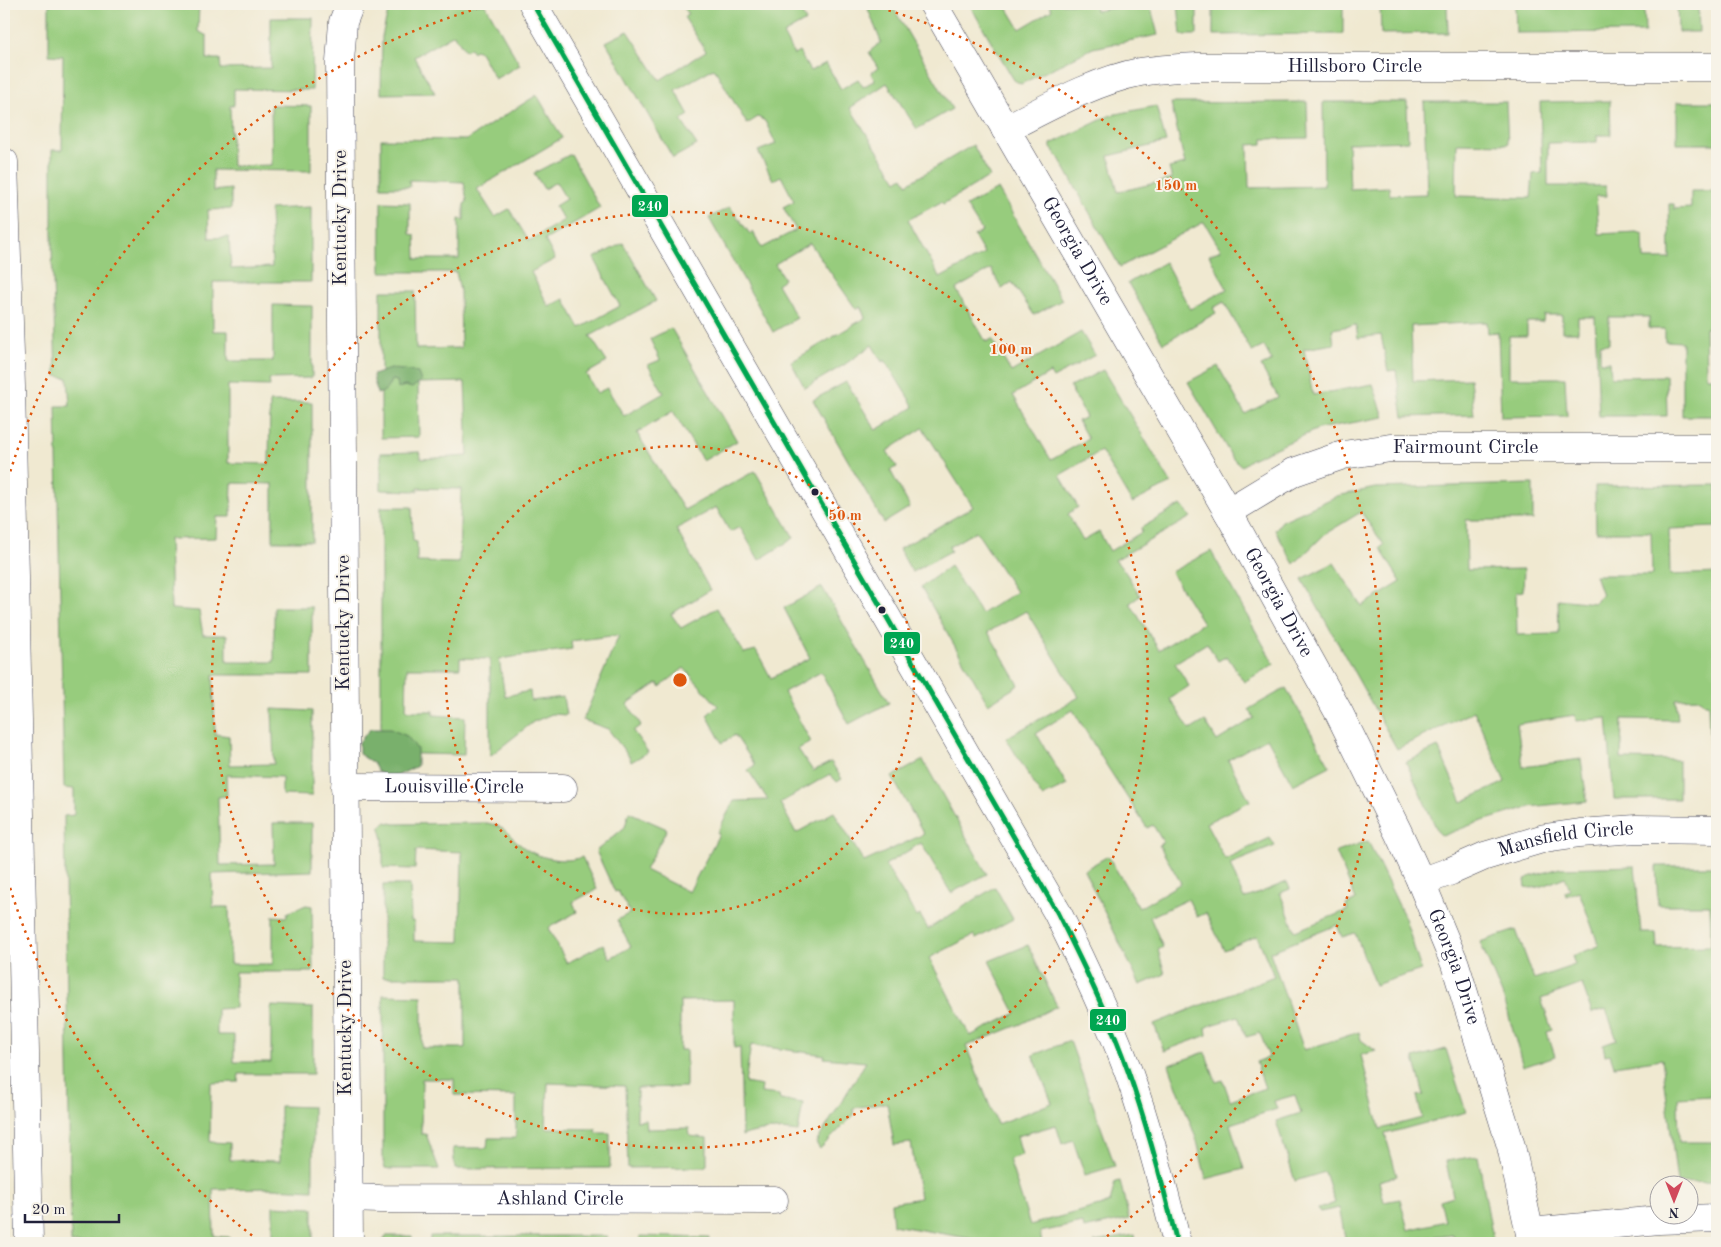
<svg xmlns="http://www.w3.org/2000/svg" width="1721" height="1247" font-family="'Old Standard TT',serif">
  <style>
    .green { fill: #97cc7d; stroke: #5c775c }
    .forest { fill: #79b06c; stroke: #4e6954 }
    .lines { fill: none; stroke-linecap: round; stroke-linejoin: round }
    .street-casing { stroke: #414052; stroke-width: 29 }
    .secondary-casing { stroke: #414052; stroke-width: 29 }
    .highway-casing { stroke: #414052; stroke-width: 29 }
    .street { stroke: #fff; stroke-width: 28 }
    .secondary { stroke: #fff; stroke-width: 28 }
    .highway { stroke: #fff; stroke-width: 28 }
    .bus-1-casing { stroke: #f7f3e8; stroke-width: 9 }
    .bus-1 { stroke: #00a651; stroke-width: 5 }
    .ring { fill: none; stroke: #de560e; stroke-width: 2.5; stroke-dasharray: 2.5 5 }
    .bus-dot { fill: #22223b; stroke: #f7f3e8; stroke-width: 2 }
    .labels { text-anchor: middle; dominant-baseline: central; stroke-width: 4; stroke-linejoin: round; paint-order: stroke }
    .street-label { font-size: 20px; fill: #22223b; stroke: #f7f3e8 }
    .centre { fill: #de560e; stroke: #f7f3e8; stroke-width: 2.5 }
    .ring-label { font-size: 15px; text-anchor: middle; font-weight: bold; fill: #de560e; stroke: #f7f3e8; stroke-width: 4; stroke-linejoin: round; paint-order: stroke }
    .line-badge { stroke: #f7f3e8; stroke-width: 2 }
    .badge-label { font-size: 14px; text-anchor: middle; font-weight: bold; fill: #fff }
  </style>
  <rect width="100%" height="100%" fill="#f7f3e8"/>
  <filter id="ink" filterUnits="userSpaceOnUse"><feTurbulence type="fractalNoise" baseFrequency=".02" numOctaves="2"/><feDisplacementMap in="SourceGraphic" scale="10" xChannelSelector="R" yChannelSelector="G"/><feConvolveMatrix kernelMatrix="1 2 1 2 8 2 1 2 1" color-interpolation-filters="sRGB"/></filter>
  <filter id="wash" filterUnits="userSpaceOnUse"><feTurbulence type="fractalNoise" baseFrequency=".0096" numOctaves="4" result="noise"/><feDisplacementMap in="SourceGraphic" scale="20" xChannelSelector="R" yChannelSelector="G"/><feGaussianBlur stdDeviation="1.12" result="paint"/><feColorMatrix in="noise" values="0 0 0 0 0 0 0 0 0 0 0 0 0 0 0 0 0 1.4 0 .05"/><feComposite in="paint" operator="in"/></filter>
  <g filter="url(#wash)">
    <rect width="100%" height="100%" fill="#f0e9d1"/>
    <!-- green -->
    <path class="green" d="M49,4H199L198,31L207,36V59H220L221,69L271,68V18H313L312,90L234,89V105L230,106L232,166L272,165L271,105L311,106V171L213,170V191L231,189V209L208,210L209,238L229,237L231,269L272,267L270,209L311,207V282H213V331H228V361H273V305L312,306V378L269,379L270,386L228,385V463L269,464L270,402H312V541H273V484L232,483L231,517H217L216,538L169,539L171,609L199,611L203,635H227V662H274V607H312V675H213L215,734L229,736L230,765L274,764L272,709L312,711V796L282,795V777L226,775L227,796L218,797L220,865L274,864L273,823H312V871L212,874L213,907H229L230,964H273V916L287,917V913L306,905L312,906L313,972H235V1008L217,1009V1035H234V1062H271V1006L313,1008V1074H239L238,1082L211,1083L210,1142L230,1143V1160L280,1161V1106L313,1107V1190L273,1188L213,1189L214,1236L229,1237L230,1243H71L64,816L74,815V789L64,788L56,406H70L68,378L56,376L52,248V150H62L63,56L49,55Z
      M390,4H485L520,65L495,79L480,52L475,50L473,52L470,48L465,51L458,40L456,39L454,34L414,57L435,93L381,94L382,36Z
      M681,4H809L799,9L806,21L783,34L794,55L799,52L810,71L826,63L841,89L858,79L863,87L875,80L871,73L878,68L869,52L881,42L868,9L878,4H891L952,109L917,129L887,83L850,108L897,181L903,177L907,184L973,145L990,176L943,204L941,202L908,220L940,278L984,254L974,236L982,231L966,206L998,189L1062,300L1034,315L1012,282L1002,289L991,269L956,289L986,342L992,339L1011,372L1081,332L1095,355L1053,378L1050,373L1013,395L1051,460L1088,439L1078,421L1086,417L1070,387L1103,370L1171,483L1132,503L1101,451L1060,475L1078,507L1068,514L1083,541L1099,532L1110,551L1142,532L1141,528L1181,505L1191,517L1115,560L1126,573L1140,596L1130,603L1159,650L1203,623L1171,572L1211,551L1274,664L1244,682L1227,656L1218,661L1207,643L1175,663L1189,686L1170,699L1190,730L1205,721L1217,741L1254,718L1249,709L1286,688L1330,766L1293,785L1267,738L1228,760L1250,801L1206,823L1225,859L1270,838L1275,846L1230,864L1244,899L1287,882L1290,889L1280,893L1295,931L1348,910L1346,905L1356,900L1336,852L1368,841L1405,918L1421,970L1375,985L1355,933L1342,937L1337,925L1270,952L1304,1050L1359,1032L1361,1040L1376,1051L1361,1055L1380,1129L1422,1118L1417,1096L1424,1095L1414,1058L1446,1049L1466,1112L1385,1134L1397,1176L1379,1181L1384,1202L1400,1199L1408,1230L1445,1221L1440,1200L1453,1196L1446,1161L1478,1156L1493,1239L1454,1243L1453,1234L1400,1241V1243H1339L1346,1242L1339,1208L1320,1212L1318,1209L1335,1203L1325,1172L1295,1181L1276,1121L1301,1113L1295,1095L1274,1101L1277,1109L1230,1124L1244,1169L1206,1179L1197,1141L1169,1065L1205,1052L1216,1082L1223,1080L1230,1100L1265,1088L1256,1062L1269,1057L1260,1033L1246,1037L1238,1016L1206,1027L1207,1035L1164,1051L1154,1024L1274,976L1257,936L1224,950L1206,913L1197,917L1188,899L1150,917L1163,947L1158,950L1165,974L1140,985L1084,870L1108,856L1139,908L1181,883L1159,845L1163,842L1153,825L1147,828L1105,763L1073,710L1036,733L1067,785L1042,797L1006,738L1079,697L1026,611L988,632L1019,685L988,704L921,587L950,566L981,614L1016,592L976,531L949,547L951,551L912,572L899,549L973,507L923,428L887,451L897,467L890,470L910,507L884,523L813,400L846,382L876,430L914,407L885,360L882,362L872,345L844,365L805,388L791,362L865,318L861,307L856,309L810,243L775,264L784,279L777,284L797,318L773,332L709,218L730,207L750,234L753,232L762,248L796,230L783,207L794,201L781,176L773,180L758,151L776,144L765,121L758,117L747,124L714,68L675,90L689,115L681,120L697,145L673,158L606,42L628,31L660,80L706,51L684,17L688,14Z
      M969,4H1005L1020,29L1052,10L1049,4H1095L1096,11L1136,4H1150L1158,35L1093,48L1021,84L1014,80Z
      M1178,4H1197V35H1181Z
      M1213,4H1343V34L1213,35Z
      M1380,4H1447L1448,33L1381,34Z
      M1515,4H1644L1645,32L1516,33Z
      M1677,4H1698L1699,32H1678Z
      M537,95L562,138L477,189L495,217L509,209L529,241L564,220L555,206L566,199L556,182L544,189L534,173L571,154L600,208L545,240L555,259L531,272L549,307L564,299L580,328L620,306L594,258L623,243L656,301L590,336L607,362L586,374L597,393L607,388L624,416L664,393L648,365L660,360L650,339L671,328L737,441L703,461L673,411L637,433L684,510L755,471L794,538L759,560L740,527L730,532L716,507L676,529L710,590L671,614L681,628L717,608L744,653L756,650L771,678L810,658L784,608L822,587L889,703L849,724L821,672L784,692L811,742L798,749L813,771L831,762L842,779L837,782L830,774L780,803L796,833L834,812L864,862L924,834L892,777L923,760L987,874L951,893L921,843L885,865L917,917L920,915L928,929L995,887L1013,919L976,939L974,935L929,958L970,1036L1016,1013L989,961L1028,945L1057,1006L1021,1024L966,1046L997,1124L1052,1103L1033,1055L1070,1041L1115,1166L1085,1175L1073,1140L1062,1144L1056,1125L1017,1136L1022,1155L1009,1159L1030,1225L1110,1203L1115,1182L1120,1181L1129,1219L1084,1229L1083,1223L1040,1232L1042,1243H979V1240L893,1225L891,1203L920,1198L911,1143L894,1145L887,1103L853,1108L854,1115L820,1149L816,1143L866,1062L824,1058L825,1055L751,1045L745,1083L762,1086L761,1093L779,1095L780,1100L803,1103L798,1132C778,1129 760,1129 742,1136L740,1047L734,1048V1000L680,1001V1050H686V1087L637,1088V1121L646,1120L647,1129L689,1128L690,1136L707,1138V1165L704,1167L628,1168L625,1086L548,1083L546,1128L596,1129V1133H610V1168L455,1169L453,1148H487L488,1138H516V1096L454,1095V1079H422L421,1134H426L439,1169H392L385,1168L383,1161V995L422,996V1048H465V977H383V885H410L411,921H414V941L460,942L462,852L416,850L415,869L383,868V839L380,828L385,822L395,824L487,823C507,827 507,834 522,846C536,858 565,864 582,857L597,889L573,902L577,912L548,928L567,963L603,944L610,958L631,947L617,920L630,913L618,891L615,892L596,851L625,827L629,812L667,829L645,870L689,892L719,834L717,833L734,801L768,800L748,770L755,765L735,735L722,743L707,715L718,706L684,668L660,687L658,683L627,704L641,725L633,731L648,752L631,762L630,758L608,729L583,720L619,635L571,641L572,649L499,659L505,696L530,691L531,701L563,697L566,715L552,714L533,722L490,756V659L460,658V668H407L406,711H433V715L465,717L464,755L381,753V507H412L413,541L417,542V562L459,563L461,489L418,488V491L381,490V453L420,452L421,459L468,456L465,382L418,383L419,437L381,438V291H415L416,349L461,348L460,291L456,272H381V202L410,203V234L415,235L416,259H459V219L464,220V204L467,202L464,182L409,180L410,187H381V139L466,140Z
      M1610,101L1611,135H1597V142L1548,143V186H1606L1607,196H1596L1599,234L1637,232L1643,234L1644,259H1670L1669,204H1674V209L1691,208V191H1717V327L1705,328L1706,377H1717V416H1682V342L1665,341V329H1649V317H1609V344H1600V362H1610L1611,377L1666,376L1667,416H1599L1595,317H1578V332H1562V315H1544L1543,322H1527V336H1509V378H1565L1567,416L1501,417L1498,332L1488,333L1487,322L1411,326L1413,381L1470,379L1474,415L1403,417L1396,370L1388,371L1381,335L1358,338L1356,325L1332,329L1334,344L1304,349L1313,395L1373,384L1384,417L1318,429L1251,459L1242,466L1233,459L1188,382L1218,366L1245,414L1278,397L1261,366L1272,361L1264,346L1252,352L1224,302L1213,308L1216,313L1163,343L1128,283L1165,262L1190,309L1227,289L1209,255L1221,250L1204,222L1120,267L1059,158L1051,148V144L1111,115L1156,106L1166,142L1109,156L1118,192L1172,179L1169,168L1185,164L1171,103L1307,102L1308,138L1263,139V144L1248,145L1249,188L1324,186L1323,102H1407L1408,141L1348,143L1350,189L1389,187V195L1427,194L1424,102H1506L1508,144L1457,143L1456,196L1531,198L1533,174L1542,173L1540,102Z
      M1677,102H1717V144H1677Z
      M1533,484V520H1466L1467,570L1524,569L1523,591L1516,592L1517,635L1559,634L1558,599L1594,603L1602,595L1595,575H1652L1651,532H1596L1595,486L1717,485V527L1669,529L1670,575L1717,573V799H1711L1708,704H1705L1699,698L1676,699L1678,720L1622,719L1621,759L1679,760V799H1614L1607,718L1576,721L1575,715L1517,724L1523,767L1581,759L1587,801L1529,807L1476,823L1442,836L1438,832L1406,762L1438,747L1462,802L1505,782L1474,711L1397,749L1302,579L1334,563L1362,606L1401,582L1380,548L1384,545L1361,512L1325,534L1294,564L1275,530L1282,521L1337,496L1375,488Z
      M1635,866L1641,933H1656L1657,947L1711,946L1710,905H1658L1656,866H1717V1087H1711V1096L1678,1098L1679,1142H1717V1182L1677,1183L1662,1059L1614,1066L1610,1054L1605,1055L1603,1045L1617,1040L1606,1009L1592,1013L1582,984L1541,999L1552,1030L1547,1032L1555,1056L1523,1067L1505,1002L1480,942L1516,930L1534,979L1575,965L1572,956L1599,946L1579,891L1566,896L1565,892L1570,890L1565,877C1553,881 1538,891 1526,887L1525,880L1529,877L1560,868Z
      M273,1206L313,1208V1243H273Z
      M1135,1235L1136,1243H1095L1094,1242Z
      M386,1236H412V1243H381Z
      M430,1236H607V1243H430Z
      M640,1236L709,1238L708,1243H640Z"/>
    <!-- forest -->
    <path class="forest" d="M390,369L405,370L418,373L421,381L412,388L405,386L398,388L397,381L391,380C388,388 386,392 377,394C377,387 373,382 373,375Z
      M370,729H390L407,736L417,749V766L399,775L387,777L378,772L373,763L359,754V742Z"/>
  </g>
  <g filter="url(#ink)">
    <g class="lines">
      <!-- street casing -->
      <g class="street-casing">
        <g id="street">
          <path id="s1" d="M933,4L1228,512L1339,713L1398,832L1421,882L1455,964L1511,1146L1532,1243"/>
          <path id="s2" d="M1005,129C1047,108 1094,81 1140,72C1159,69 1178,68 1197,67H1717"/>
          <path id="s3" d="M1228,512L1294,472L1343,455L1391,448H1717"/>
          <path id="s4" d="M345,787L563,788"/>
          <path id="s5" d="M1421,882L1451,871L1485,856L1545,838L1580,833L1636,829L1717,830"/>
          <path id="s6" d="M348,1198L380,1199L774,1200"/>
          <path d="M1530,1232L1659,1220L1717,1218"/>
          <path d="M349,1243L340,62L343,22L350,4"/>
        </g>
      </g>
      <!-- secondary casing -->
      <g class="secondary-casing">
        <path id="secondary" d="M533,4L1057,912C1083,964 1108,1017 1128,1071C1148,1128 1163,1185 1177,1243"/>
      </g>
      <!-- highway casing -->
      <g class="highway-casing">
        <path id="highway" d="M4,162L11,387L29,1243"/>
      </g>
      <!-- street -->
      <use href="#street" class="street"/>
      <!-- secondary -->
      <use href="#secondary" class="secondary"/>
      <!-- highway -->
      <use href="#highway" class="highway"/>
      <!-- bus-1 casing -->
      <g class="bus-1-casing">
        <path id="bus-1" d="M533,4L1057,912C1083,964 1109,1017 1128,1071C1148,1127 1163,1185 1177,1243"/>
      </g>
      <!-- bus-1 -->
      <use href="#bus-1" class="bus-1"/>
    </g>
  </g>
  <!-- distance rings -->
  <g class="ring">
    <circle cx="680" cy="680" r="234"/>
    <circle cx="680" cy="680" r="468"/>
    <path d="M258 1240A701 701 0 0 1 4 867M4 493A701 701 0 0 1 493 4M867 4A701 701 0 0 1 1102 1240"/>
  </g>
  <!-- markers -->
  <g class="bus-dot">
    <circle cx="815" cy="492" r="4.5"/>
    <circle cx="882" cy="610" r="4.5"/>
  </g>
  <g class="labels">
    <!-- street labels -->
    <g class="street-label">
      <text stroke="none"><textPath href="#s2" startOffset="362">Hillsboro Circle</textPath></text>
      <text transform="translate(341 218) rotate(-90)">Kentucky Drive</text>
      <text stroke="none"><textPath href="#s1" startOffset="286">Georgia Drive</textPath></text>
      <text stroke="none"><textPath href="#s3" startOffset="252">Fairmount Circle</textPath></text>
      <text stroke="none"><textPath href="#s1" startOffset="691">Georgia Drive</textPath></text>
      <text transform="translate(344 623) rotate(-90)">Kentucky Drive</text>
      <text stroke="none"><textPath href="#s4" startOffset="109">Louisville Circle</textPath></text>
      <text stroke="none"><textPath href="#s5" startOffset="152">Mansfield Circle</textPath></text>
      <text stroke="none"><textPath href="#s1" startOffset="1096">Georgia Drive</textPath></text>
      <text transform="translate(346 1028) rotate(-90)">Kentucky Drive</text>
      <text stroke="none"><textPath href="#s6" startOffset="212">Ashland Circle</textPath></text>
    </g>
  </g>
  <circle cx="680" cy="680" r="8" class="centre"/>
  <g class="ring-label">
    <text x="1176" y="190">150 m</text>
    <text x="1011" y="354">100 m</text>
    <text x="845" y="520">50 m</text>
  </g>
  <g class="line-badge">
    <rect x="631" y="194" width="38" height="24" rx="5" fill="#00a651"/>
    <rect x="883" y="631" width="38" height="24" rx="5" fill="#00a651"/>
    <rect x="1089" y="1008" width="38" height="24" rx="5" fill="#00a651"/>
  </g>
  <g class="badge-label">
    <text x="650" y="211">240</text>
    <text x="902" y="648">240</text>
    <text x="1108" y="1025">240</text>
  </g>
  <!-- margin -->
  <rect width="1721" height="1247" fill="none" stroke="#f7f3e8" stroke-width="20"/>
  <!-- north arrow -->
  <g transform="translate(1674 1200) rotate(180)"><circle r="24" fill="#f7f3e8" stroke="#a29fa3"/>
  <path d="M0-4L9 19L0 12L-9 19Z" fill="#d1495b"/>
  <text y="-8" font-size="14" font-weight="bold" text-anchor="middle" fill="#22223b">N</text>
  </g>
  <!-- scale -->
  <path d="M25 1214v8h94v-8" fill="none" stroke="#22223b" stroke-width="2.5"/>
  <text x="32" y="1214" font-size="15" fill="#22223b" stroke="#f7f3e8" stroke-width="4" paint-order="stroke">20 m</text>
</svg>
